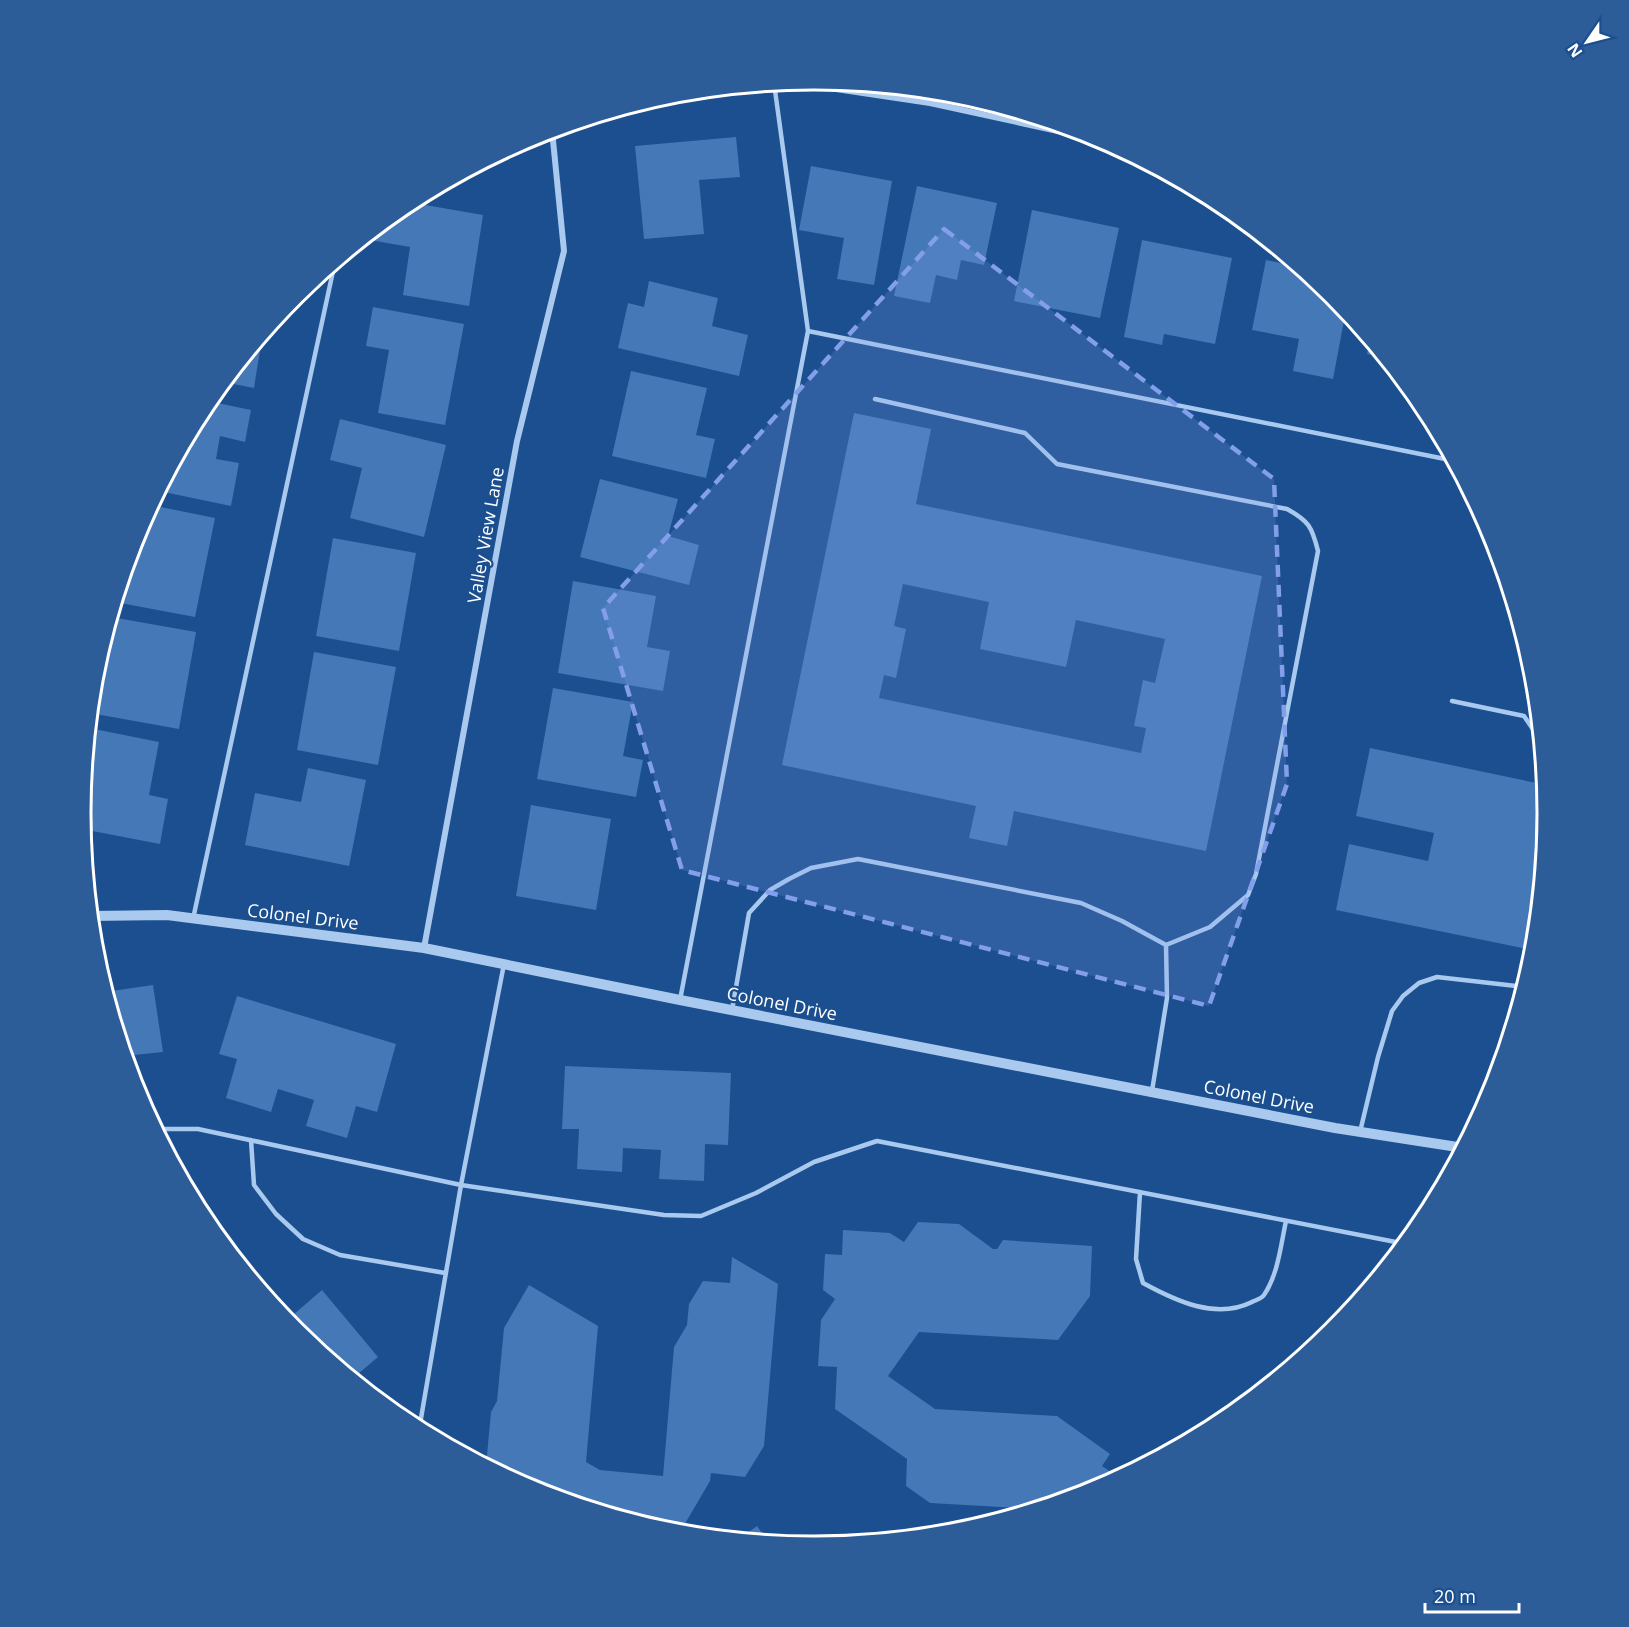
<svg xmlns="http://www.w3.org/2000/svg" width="1629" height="1627" font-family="'Open Sans',sans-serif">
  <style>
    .building { fill: #4478b7; fill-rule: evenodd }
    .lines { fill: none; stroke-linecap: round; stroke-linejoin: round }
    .service { stroke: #a9c9ee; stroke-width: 4.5 }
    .minor { stroke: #a9c9ee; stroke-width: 6 }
    .tertiary { stroke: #a9c9ee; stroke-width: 10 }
    .marked { fill: #839eea; fill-opacity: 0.2; stroke: #839eea; stroke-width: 4.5; stroke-dasharray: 12 8; stroke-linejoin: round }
    .labels { text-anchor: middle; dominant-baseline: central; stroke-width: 4.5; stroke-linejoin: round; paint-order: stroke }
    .street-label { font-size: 18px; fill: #fff; stroke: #1b4f8f }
    .rim { fill: none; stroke: #fff; stroke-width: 3 }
  </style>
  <rect width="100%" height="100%" fill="#1b4f8f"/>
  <!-- building -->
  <path class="building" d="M736,137L740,177L699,180L704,234L644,239L635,146Z
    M811,166L892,181L874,285L837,279L844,238L799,230Z
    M475,167L476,174L455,178V177Z
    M917,186L997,203L984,265L961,260L957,280L936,275L930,303L894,296Z
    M408,202L483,215L469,306L403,295L410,247L370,240L371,233Z
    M1032,210L1119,228L1100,318L1014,301Z
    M1142,240L1232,258L1215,344L1164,334L1162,345L1124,337Z
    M1266,260L1299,267L1334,295L1346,310L1333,379L1293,371L1299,339L1252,330Z
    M649,281L718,298L712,326L748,335L739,376L618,348L628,303L644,307Z
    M373,307L464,324L445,425L378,413L389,350L366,346Z
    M1370,339L1386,358L1367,354Z
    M252,348L260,350L254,388L223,382Z
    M631,371L707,388L696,435L715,439L706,478L612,456Z
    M208,401L251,410L245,442L220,436L216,459L239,463L231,506L159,491Z
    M854,413L931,429L916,504L1262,576L1206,851L1014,811L1007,846L969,838L976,806L782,765ZM903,584L989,602L980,649L1066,667L1076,620L1165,639L1155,683L1143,680L1134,726L1146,728L1141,753L879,698L884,675L896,678L906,629L894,626Z
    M340,419L446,445L424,537L350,518L362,468L330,460Z
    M600,479L678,499L668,536L699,545L689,585L580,557Z
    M151,505L215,518L195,617L115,602L137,532Z
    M333,538L416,553L399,651L316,636Z
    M573,581L656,596L647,647L670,651L663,691L558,673Z
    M111,617L196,632L179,729L90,713L95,670Z
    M314,652L396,667L378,765L297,750Z
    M553,688L633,702L623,756L643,760L636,797L537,779Z
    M89,728L159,742L149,795L168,799L160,844L82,829L81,813Z
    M1370,748L1546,785L1548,814L1542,875L1527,949L1336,910L1349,844L1428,861L1434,833L1356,816Z
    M308,768L366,780L349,866L245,845L255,793L301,802Z
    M531,805L611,819L596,910L516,896Z
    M153,985L163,1052L134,1055L139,1091L135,1092L105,992Z
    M237,996L396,1044L377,1112L356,1106L347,1138L306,1126L314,1100L278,1089L271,1112L226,1098L237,1059L219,1054Z
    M565,1066L731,1073L728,1145L705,1144L704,1181L659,1179L661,1150L623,1148L622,1172L577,1169L579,1129H562Z
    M187,1187L217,1223L210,1229L204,1221Z
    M918,1222L959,1224L993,1249H997L1003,1240L1092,1246L1090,1296L1058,1340L919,1332L888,1376L935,1409L1057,1416L1110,1454L1102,1466L1120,1478L1095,1492L1037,1509L930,1503L906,1486L907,1459L835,1409L837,1367L818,1366L821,1320L835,1299L823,1290L825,1254L842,1255L843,1230L890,1233L904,1242Z
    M732,1257L778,1284L764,1446L745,1477L711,1473L710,1481L679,1534L533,1491L486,1466L491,1412L497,1401L504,1328L529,1285L598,1326L586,1462L600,1470L663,1476L674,1347L687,1325L689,1304L703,1281L730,1283Z
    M322,1290L378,1357L352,1379L295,1332L286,1321Z
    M757,1526L769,1543L738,1540Z"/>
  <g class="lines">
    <!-- service -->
    <path class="service" d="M808,331L1455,461
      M875,399L1025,433L1057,464L1287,509C1309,521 1312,527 1318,551L1256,874L1248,895L1210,927L1166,945
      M1452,701L1524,716L1541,741
      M193,919L335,262
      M680,1000L808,331L774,83
      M732,1010L749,913L770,890L789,879L811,868L858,859L1081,903L1122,921L1166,945L1167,998L1152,1091
      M155,1129H198L461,1185L504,964
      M1360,1132L1378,1057L1392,1011L1403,996L1419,983L1437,977L1525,987
      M251,1140L254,1185L276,1214L303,1239L340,1255L445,1273
      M1140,1192L1136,1259L1143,1283C1176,1301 1216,1320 1252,1302C1256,1300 1261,1299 1264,1295C1278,1275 1281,1244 1286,1221
      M419,1430L461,1185L664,1215L701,1216L756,1193L814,1162L877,1141L1406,1244"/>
    <!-- minor -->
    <path class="minor" d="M789,82L930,103L1108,142
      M424,948L517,441L564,251L552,130"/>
    <!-- tertiary -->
    <path class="tertiary" d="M91,916L167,915L424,948L680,1000L1335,1128L1464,1148"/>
  </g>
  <!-- marked area -->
  <path class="marked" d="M944,229L1274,479L1287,784L1209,1006L682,870L603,608Z"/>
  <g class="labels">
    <!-- street labels -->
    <g class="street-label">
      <text transform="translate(485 535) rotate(-80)">Valley View Lane</text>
      <text transform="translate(303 916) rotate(7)">Colonel Drive</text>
      <text transform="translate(782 1003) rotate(11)">Colonel Drive</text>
      <text transform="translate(1259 1096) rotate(11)">Colonel Drive</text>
    </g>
  </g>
  <!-- crop -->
  <path d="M0 0H1629V1627H0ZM91 813a723 723 0 1 1 1446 0a723 723 0 1 1-1446 0Z" fill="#2d5d98" fill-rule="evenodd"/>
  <path class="rim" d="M91 813a723 723 0 1 1 1446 0a723 723 0 1 1-1446 0Z"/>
  <!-- north arrow -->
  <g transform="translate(1587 42) rotate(235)" stroke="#1b4f8f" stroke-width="4.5" paint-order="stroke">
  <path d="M0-4.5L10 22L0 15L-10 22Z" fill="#ffffff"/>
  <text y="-9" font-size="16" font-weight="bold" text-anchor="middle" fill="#ffffff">N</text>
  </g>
  <!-- scale -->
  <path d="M1425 1603v9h94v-9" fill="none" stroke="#ffffff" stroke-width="3"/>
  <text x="1434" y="1603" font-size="18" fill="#ffffff" stroke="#1b4f8f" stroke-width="4.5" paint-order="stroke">20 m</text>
</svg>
